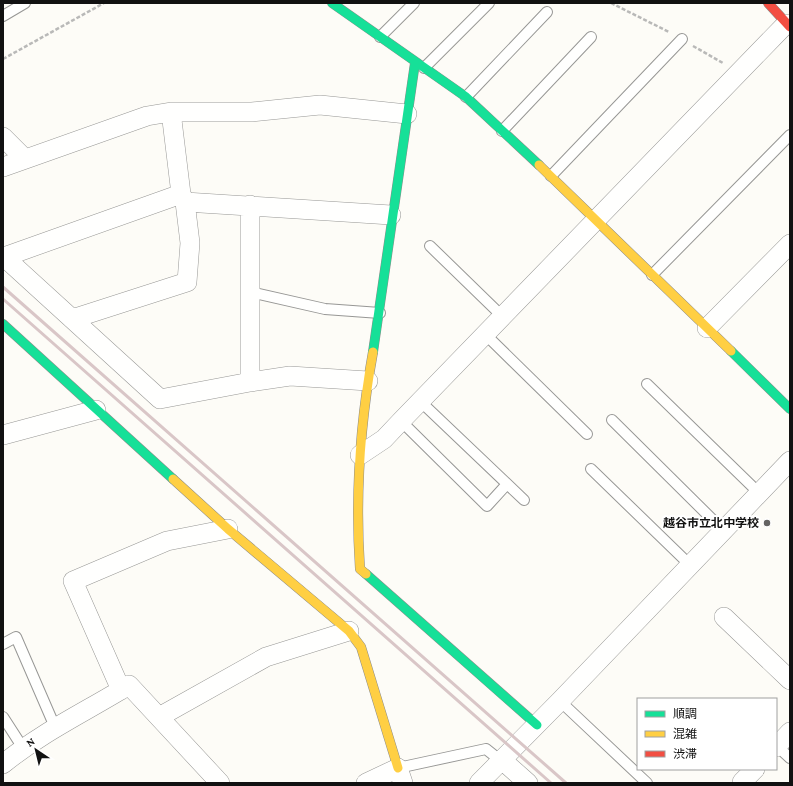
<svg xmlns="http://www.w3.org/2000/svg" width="793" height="786" font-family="'Crimson Pro','Noto Sans JP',serif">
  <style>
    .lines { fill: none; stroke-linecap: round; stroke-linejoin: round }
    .lane-casing { stroke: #979795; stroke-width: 12 }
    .street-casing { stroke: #979795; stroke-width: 20 }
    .fast-casing { stroke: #8e8d8b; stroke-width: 10 }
    .slow-casing { stroke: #8e8d8b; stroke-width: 10 }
    .jam-casing { stroke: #8e8d8b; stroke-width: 10 }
    .path { stroke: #b9b9b8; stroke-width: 2.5; stroke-dasharray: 4 2; stroke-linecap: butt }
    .lane { stroke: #fffffe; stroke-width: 10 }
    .street { stroke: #fffffe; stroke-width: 19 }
    .fast { stroke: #16e098; stroke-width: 9 }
    .slow { stroke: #ffcf43; stroke-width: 9 }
    .jam { stroke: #f24e42; stroke-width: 9 }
    .rail { stroke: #d9c6c7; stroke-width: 3 }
    .poi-dot { fill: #646362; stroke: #fff; stroke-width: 1.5 }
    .labels { text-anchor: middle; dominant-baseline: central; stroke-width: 4; stroke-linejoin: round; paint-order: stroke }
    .poi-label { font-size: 12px; font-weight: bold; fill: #111; stroke: #fff; text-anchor: end }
  </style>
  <rect width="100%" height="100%" fill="#fdfcf7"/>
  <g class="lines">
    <!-- lane casing -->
    <g class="lane-casing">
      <path id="lane" d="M3,16L25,3
        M380,37L414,3
        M424,68L489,3
        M466,97L547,12
        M502,131L591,37
        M551,176L682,39
        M430,246L502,316
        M652,275L790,135
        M250,292L325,309L380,313
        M485,334L587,434
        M647,384L759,493
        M420,401L524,500
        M612,420L723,530
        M401,421L487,506L507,484
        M591,469L690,565
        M3,644L16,637L55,727
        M560,701L647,783
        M3,717L23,748
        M777,746L790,758
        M398,768L486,749L501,761"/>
    </g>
    <!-- street casing -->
    <g class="street-casing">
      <path id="street" d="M3,137L25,159
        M3,167L147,116L171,112H252L320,105L407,114
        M185,202L391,215
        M3,256L160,399L250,382L290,376L368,381
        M4,257L181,194
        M72,319L187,282L190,243L185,202L181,194L171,112
        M707,328L790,244
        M250,382V205
        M3,435L96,410
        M360,455L384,439L401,421L786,24
        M724,617L790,680
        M121,690L73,581L167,541L228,529
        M159,717L266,657L349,631
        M776,747L790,732
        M502,760L528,783
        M3,764C42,732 87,711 129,685L220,783
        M742,782L755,769
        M366,783L398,768L403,783
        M479,783L560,701L790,461"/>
    </g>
    <!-- fast casing -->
    <g class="fast-casing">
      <path id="fast" d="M332,3L466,97L539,165
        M3,324L173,479
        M731,351L790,409
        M373,352L415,63
        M366,574L537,725"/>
    </g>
    <!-- slow casing -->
    <g class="slow-casing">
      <path id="slow" d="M539,165L731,351
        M173,479L228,529L349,631L361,647L398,768
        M366,574L360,569C355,496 360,424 373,352"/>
    </g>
    <!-- jam casing -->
    <g class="jam-casing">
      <path id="jam" d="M768,3L790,27"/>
    </g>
    <!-- path -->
    <path class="path" d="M611,3L669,32
      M693,46L723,63
      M3,59L104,3"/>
    <!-- lane -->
    <use href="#lane" class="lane"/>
    <!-- street -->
    <use href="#street" class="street"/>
    <!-- fast -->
    <use href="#fast" class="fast"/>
    <!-- slow -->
    <use href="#slow" class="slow"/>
    <!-- jam -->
    <use href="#jam" class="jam"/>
    <!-- rail -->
    <path class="rail" d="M3,287L566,783
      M3,299L551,783"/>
  </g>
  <!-- markers -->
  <circle class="poi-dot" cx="767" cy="523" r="4"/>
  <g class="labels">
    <!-- poi labels -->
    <g class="poi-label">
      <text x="759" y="523">越谷市立北中学校</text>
    </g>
  </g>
  <!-- border -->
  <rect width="793" height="786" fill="none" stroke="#111111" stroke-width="8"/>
  <!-- legend -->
  <rect x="637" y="698" width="140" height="72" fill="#ffffff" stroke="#a0a0a0"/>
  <rect x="645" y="711" width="20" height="6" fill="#16e098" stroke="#a0a0a0"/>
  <text x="673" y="718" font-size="12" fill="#111111">順調</text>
  <rect x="645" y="731" width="20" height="6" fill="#ffcf43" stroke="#a0a0a0"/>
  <text x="673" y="738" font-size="12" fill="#111111">混雑</text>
  <rect x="645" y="751" width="20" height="6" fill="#f24e42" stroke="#a0a0a0"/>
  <text x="673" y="758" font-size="12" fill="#111111">渋滞</text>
  <!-- north arrow -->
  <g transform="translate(36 750) rotate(325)" stroke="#ffffff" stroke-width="3" paint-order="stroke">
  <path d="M0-3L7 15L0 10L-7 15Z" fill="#111111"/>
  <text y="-6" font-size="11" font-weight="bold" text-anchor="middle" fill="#111111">N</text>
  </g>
</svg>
